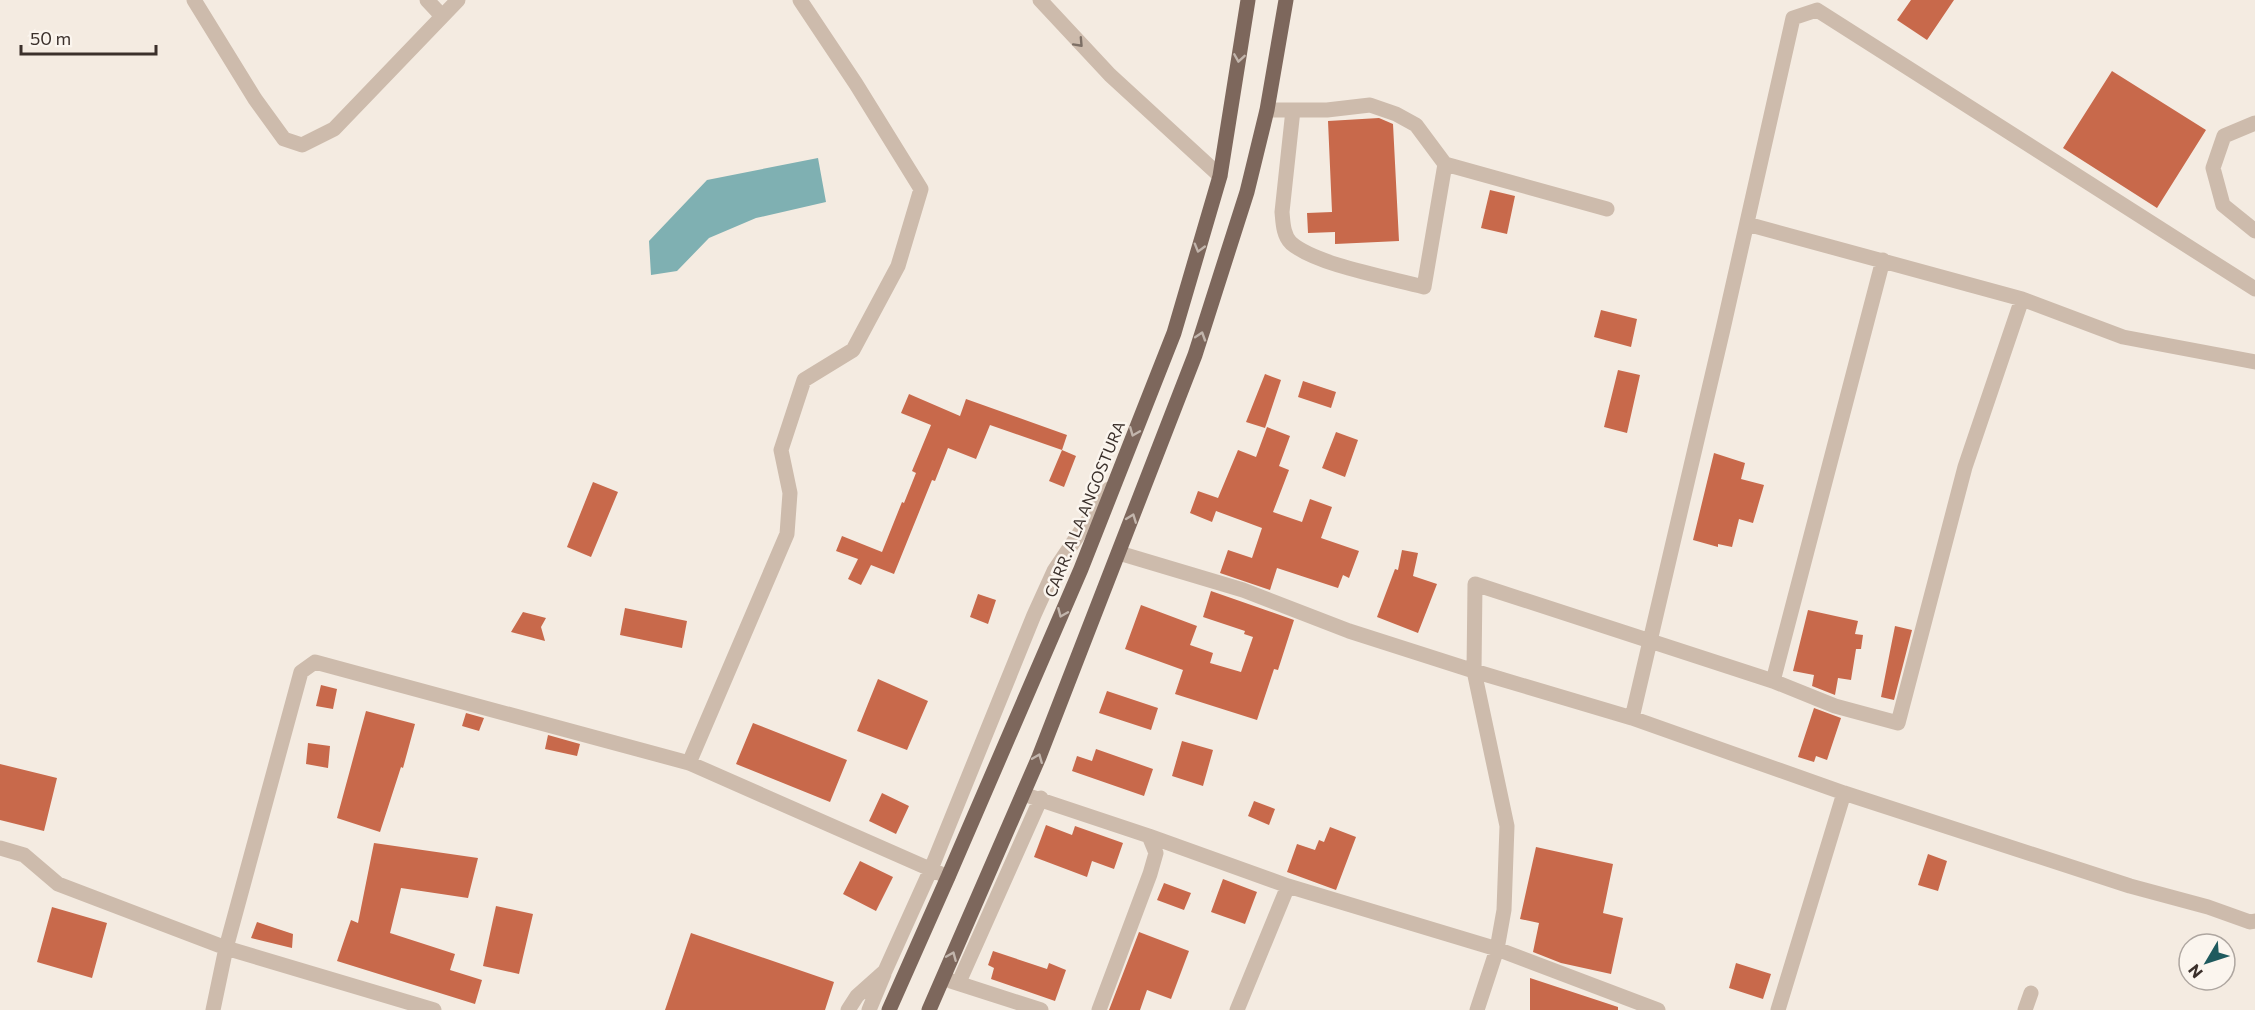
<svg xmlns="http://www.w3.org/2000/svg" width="2255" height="1010" font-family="Commissioner,sans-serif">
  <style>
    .water { fill: #7fb0b2 }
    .building { fill: #c8694b }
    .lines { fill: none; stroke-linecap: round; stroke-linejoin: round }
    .minor { stroke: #cdbbac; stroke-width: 15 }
    .major { stroke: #7d675c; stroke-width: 15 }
    .oneway { stroke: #7d6f65 }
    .oneway2 { stroke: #c2b5ac }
    .labels { text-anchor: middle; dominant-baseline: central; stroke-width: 5; stroke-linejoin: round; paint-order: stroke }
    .street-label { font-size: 16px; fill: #3b302b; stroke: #fbf5ee }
  </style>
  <rect width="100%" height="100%" fill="#f4ebe1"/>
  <!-- water -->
  <path class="water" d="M818,158L826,202L756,218L709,238L677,271L651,275L649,241L707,180Z"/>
  <!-- building -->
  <path class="building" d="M1911,0H1954L1927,40L1897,20Z
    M2112,71L2206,130L2157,208L2063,148Z
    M1379,118L1393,124L1399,241L1335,244V232L1308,233L1307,213L1332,212L1328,121Z
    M1490,190L1515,196L1507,234L1481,228Z
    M1601,310L1637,319L1631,347L1594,337Z
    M1618,370L1640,375L1627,433L1604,427Z
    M1265,374L1281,380L1265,428L1246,422Z
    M1303,381L1336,392L1331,408L1298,397Z
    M909,394L960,416L966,399L1067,435L1062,450L990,425L976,459L948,448L935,481L932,480L894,574L871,565L861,585L848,579L858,559L836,551L842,536L882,552L902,502L904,503L916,473L912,471L931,425L901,413Z
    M1267,427L1290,436L1279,466L1289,470L1273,512L1302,522L1310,499L1332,507L1321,538L1359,551L1349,578L1343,575L1338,588L1277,568L1270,590L1220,573L1228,550L1252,558L1262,528L1216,511L1212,522L1190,513L1198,491L1218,498L1238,450L1256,457Z
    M1336,432L1358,440L1345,477L1322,468Z
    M1062,450L1076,456L1064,487L1049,481Z
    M1714,453L1745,463L1741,479L1764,485L1753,523L1739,519L1732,547L1718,544V547L1693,540Z
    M593,482L618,492L591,557L567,547Z
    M1402,550L1418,553L1413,576L1437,584L1418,633L1377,617L1395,569L1398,570Z
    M1211,591L1294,620L1278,670L1274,669L1257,720L1175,694L1183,670L1125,649L1141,605L1197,626L1190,645L1213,653L1210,663L1241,672L1253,637L1244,634L1245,631L1203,617Z
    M978,594L996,600L988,624L970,617Z
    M625,608L687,621L682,648L620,635Z
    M1808,610L1858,621L1855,634L1863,635L1861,649H1856L1851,680L1838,678L1835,695L1812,686L1814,675L1793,671Z
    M523,612L546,618L541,627L545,641L511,632Z
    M1895,626L1912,630L1894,700L1881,697Z
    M878,679L928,701L907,750L857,731Z
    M321,685L337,689L333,709L316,706Z
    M1107,691L1158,708L1151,730L1099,713Z
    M1814,708L1841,718L1827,760L1816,756L1814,762L1798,757Z
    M366,711L415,724L403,768L401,767L380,832L337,818Z
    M466,713L484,718L479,731L462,726Z
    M753,723L847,760L830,802L736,764Z
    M548,735L580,744L577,756L545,749Z
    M1182,741L1213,750L1203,786L1172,776Z
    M308,743L330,746L328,768L306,764Z
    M1096,749L1153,769L1144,796L1072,771L1077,756L1092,761Z
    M0,764L57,778L44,831L0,820Z
    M882,793L909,806L896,834L869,821Z
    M1254,801L1275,809L1269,825L1248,816Z
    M1046,825L1072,835L1075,826L1123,843L1114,869L1092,861L1087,877L1034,857Z
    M1330,827L1356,837L1336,890L1287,872L1297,844L1315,850L1319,840L1324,842Z
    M374,843L478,858L468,898L401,888L390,933L455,954L450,970L482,980L475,1004L337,961L351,920L358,923Z
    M1536,847L1613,864L1603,913L1623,918L1611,974L1561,963L1533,952L1539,923L1520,919Z
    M1928,854L1947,861L1938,891L1918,885Z
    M860,861L893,877L876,911L843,894Z
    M1223,879L1257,892L1245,924L1211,912Z
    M1164,883L1191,893L1184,910L1157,900Z
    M496,906L533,914L519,974L483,966Z
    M52,907L107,923L92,978L37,962Z
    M257,922L293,934L292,948L251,938Z
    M1139,932L1189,951L1171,999L1147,990L1140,1010H1109Z
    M691,933L834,982L825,1010H665Z
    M993,951L1047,969L1049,963L1066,970L1055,1001L991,979L994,968L988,965Z
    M1736,963L1771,974L1763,999L1729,988Z
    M1530,978L1618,1007V1010H1530Z"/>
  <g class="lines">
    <!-- minor -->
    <path class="minor" d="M194,0L255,99L284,139L302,145L334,129L458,0
      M427,0L442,16
      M1040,0L1110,75L1220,176
      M1267,110H1327L1370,105L1396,114L1416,125L1445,164L1607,209
      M1293,110L1282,212C1283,222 1283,235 1291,243C1316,265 1391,278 1424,287L1445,164
      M2255,123L2224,136L2213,168L2223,205L2255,231
      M1747,224L2022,299L2123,337L2255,362
      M1119,553L1243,590L1349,631L1474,671L1632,718L1844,793L2130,886L2208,907L2250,922L2255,921
      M1773,681L1883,260
      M1632,718L1723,329L1793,18L1817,10L2255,289
      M689,763L787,534L790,493L781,450L804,380L853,350L898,266L921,189L856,84L800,0
      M1023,794L1149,836L1288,886L1497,949L1658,1010
      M0,848L24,855L58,884L226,948L434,1010
      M951,981L1041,1010
      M959,982L1041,798
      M213,1010L226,948L301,672L315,662L689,763L948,877
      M848,1010L857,996L885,971L931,869L1034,615L1054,571L1109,489
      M869,1010L884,974
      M1099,1010L1150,874L1156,853L1149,836
      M1237,1010L1288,886
      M1477,1010L1497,949L1504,910L1507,826L1474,671L1475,584L1773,681L1835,706L1898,723L1965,467L2022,299
      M1778,1010L1844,793
      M2025,1010L2031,993"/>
    <!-- major -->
    <path class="major" d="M889,1010L948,877L1081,569L1174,333L1220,176L1248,0
      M929,1010L1039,757L1195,355L1247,192L1267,110L1286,0"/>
  </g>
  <!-- one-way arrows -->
  <defs><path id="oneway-chevron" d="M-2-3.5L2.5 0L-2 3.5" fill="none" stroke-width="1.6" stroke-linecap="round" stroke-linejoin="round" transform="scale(1.5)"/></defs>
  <use class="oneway" href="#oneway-chevron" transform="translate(1079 43) rotate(47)"/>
  <g class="oneway2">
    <use href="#oneway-chevron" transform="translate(1239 58) rotate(99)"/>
    <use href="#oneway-chevron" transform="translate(1199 248) rotate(106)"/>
    <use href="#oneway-chevron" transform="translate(1201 336) rotate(-72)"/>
    <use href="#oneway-chevron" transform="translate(1134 432) rotate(112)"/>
    <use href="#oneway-chevron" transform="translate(1132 518) rotate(-69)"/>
    <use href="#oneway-chevron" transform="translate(1062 613) rotate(113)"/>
    <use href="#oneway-chevron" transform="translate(1038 758) rotate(-68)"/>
    <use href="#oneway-chevron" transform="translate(952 956) rotate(-67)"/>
  </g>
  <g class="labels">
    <!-- street labels -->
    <g class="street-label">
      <text transform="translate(1084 509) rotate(-68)">CARR. A LA ANGOSTURA</text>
    </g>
  </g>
  <!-- north arrow -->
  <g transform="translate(2207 962) rotate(231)"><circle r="28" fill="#fbf5ee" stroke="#aea6a0" stroke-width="1.5"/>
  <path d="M0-4.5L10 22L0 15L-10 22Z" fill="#1f5a5e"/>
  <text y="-9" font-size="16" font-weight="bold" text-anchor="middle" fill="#3b302b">N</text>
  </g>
  <!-- scale -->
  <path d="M21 45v9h135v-9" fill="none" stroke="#3b302b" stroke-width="3"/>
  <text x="30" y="45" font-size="18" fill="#3b302b" stroke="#fbf5ee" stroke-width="4.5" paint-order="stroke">50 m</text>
</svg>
